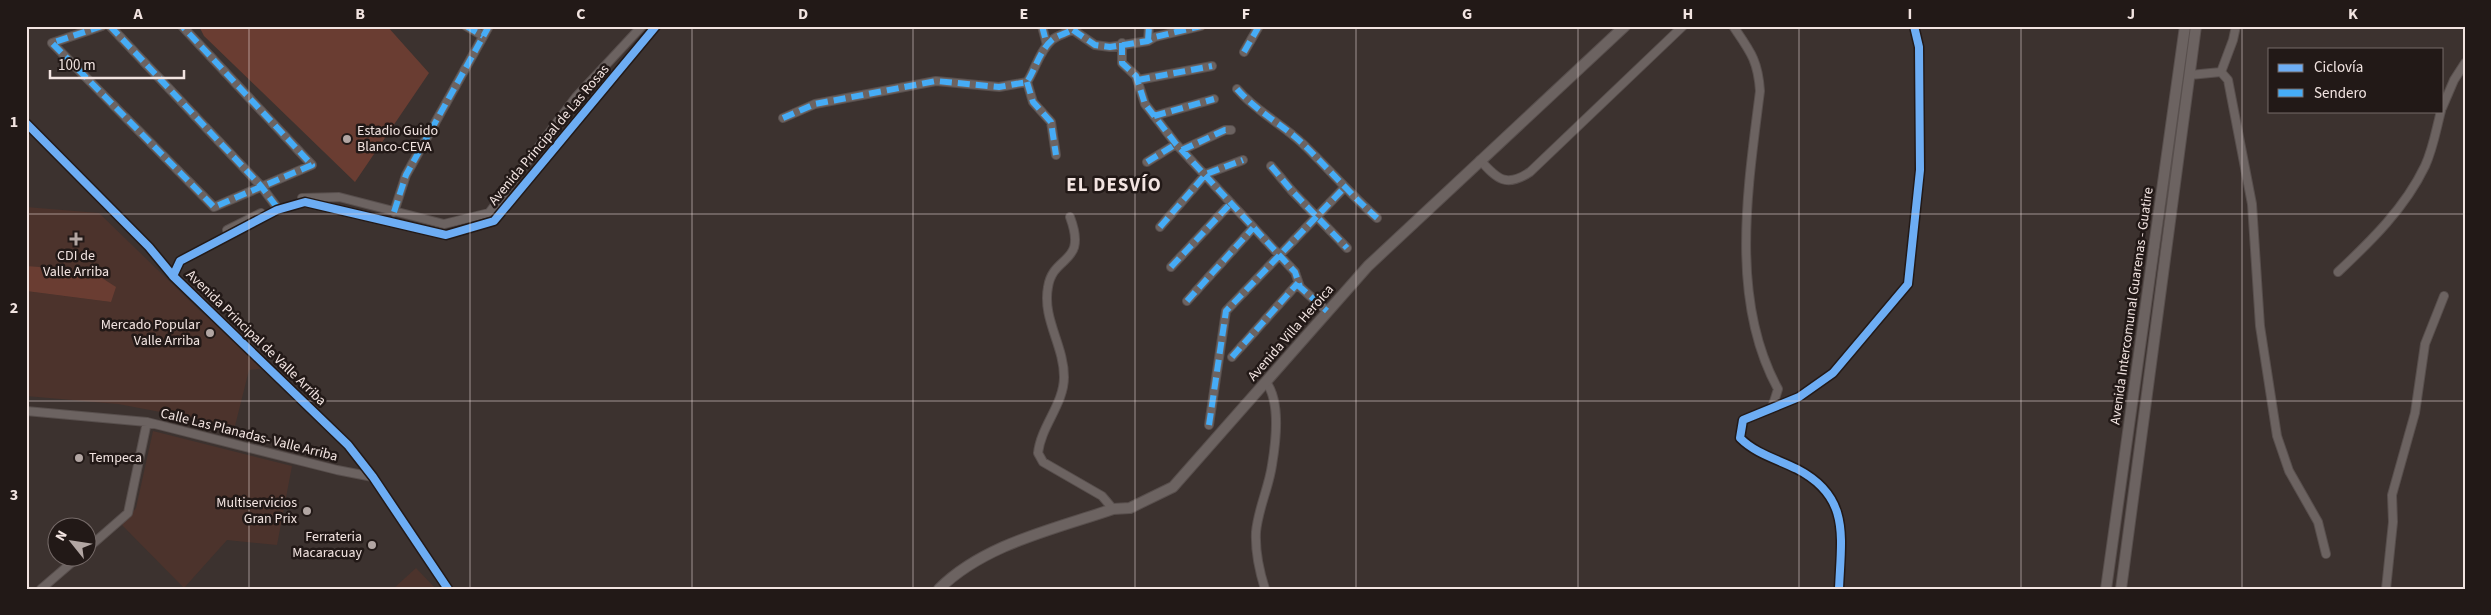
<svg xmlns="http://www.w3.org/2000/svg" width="2491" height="615" font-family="'Source Sans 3',sans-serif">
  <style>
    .built { fill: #4c332c }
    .green { fill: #6a3d32 }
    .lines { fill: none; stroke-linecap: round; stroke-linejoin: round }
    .minor-casing { stroke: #584f4d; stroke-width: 10 }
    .secondary-casing { stroke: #584f4d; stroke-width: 12 }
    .minor { stroke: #6c6361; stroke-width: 8 }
    .secondary { stroke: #6c6361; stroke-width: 10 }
    .quiet { stroke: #46acf6; stroke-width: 6; stroke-dasharray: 12 6; stroke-linecap: butt }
    .cycleway-casing { stroke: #221917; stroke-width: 11 }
    .cycleway { stroke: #6dadf4; stroke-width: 8 }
    .grid { fill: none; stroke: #f2e4e1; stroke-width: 1; stroke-opacity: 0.55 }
    .poi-dot { fill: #b2a6a3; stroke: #221917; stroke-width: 2 }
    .labels { text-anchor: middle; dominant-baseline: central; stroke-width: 5; stroke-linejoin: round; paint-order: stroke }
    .poi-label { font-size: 14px; fill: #f2e4e1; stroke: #221917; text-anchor: end }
    .street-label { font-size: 14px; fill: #f2e4e1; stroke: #221917 }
    .district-label { font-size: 19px; font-weight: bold; letter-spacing: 1px; fill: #f2e4e1; stroke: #221917 }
    .neatline { fill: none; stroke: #f2e4e1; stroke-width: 2 }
    .grid-label { font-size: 16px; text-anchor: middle; font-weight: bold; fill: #f2e4e1 }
  </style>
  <rect width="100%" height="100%" fill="#3c322f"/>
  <!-- built -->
  <path class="built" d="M26,207L99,213L199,310L268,368L249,370L235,426L118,404L26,396V291L111,302L26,266Z
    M153,431L292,466L277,545L227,540L184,588L122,525L136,508Z
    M416,568L436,589H393Z"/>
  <!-- green -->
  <path class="green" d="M199,26H387L429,73L355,182L204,36Z
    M26,266L91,271L116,287L111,302L26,291Z"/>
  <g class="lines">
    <!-- minor casing -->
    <g class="minor-casing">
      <path id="minor" d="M102,26L52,43L214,207L312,165L182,26
        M110,26L261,186L276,206
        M466,26L483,36
        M1042,26L1047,45
        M1733,26C1750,51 1758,60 1760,91C1748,187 1729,300 1778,389L1772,408
        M1073,30L1095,45L1110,47L1148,41L1155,37L1201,26
        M1148,41L1149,26
        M1122,43V63L1136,76L1145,104L1176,144L1295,272L1300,287L1327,311
        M1244,52L1259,26
        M2221,72L2233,40L2236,26
        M2190,75L2221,72L2228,80L2252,204L2260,326L2277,436L2289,471L2318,522L2326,554
        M1138,80L1212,66
        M1027,82L1033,102L1051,122L1056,155
        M1237,89C1258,113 1281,123 1303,144C1328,168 1351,195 1377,218
        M2442,108L2454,80L2465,63
        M1154,116L1214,99
        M783,118L815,104L936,81L999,87L1027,82C1035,70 1040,50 1052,40C1059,34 1071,33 1077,26
        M26,123L149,247L173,276L348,445L373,477L448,589
        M1182,150L1225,130H1231
        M1480,160C1497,179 1506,188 1530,172L1683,26
        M1147,162L1176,144
        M1271,166L1292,191L1347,248
        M302,198L339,197L444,224L489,213L576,97L642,26
        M394,212L406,175L489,26
        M1070,217C1088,265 1053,254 1048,287C1042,319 1064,345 1064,377C1064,404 1041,426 1038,453L1043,462L1102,496L1113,509
        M1160,227L1206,174L1243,160
        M227,230L261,213
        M1171,267L1231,203
        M2338,272C2371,241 2405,208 2425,166C2433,149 2436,130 2441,111
        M173,276L180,261L277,210L305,202L446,235L494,221L656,26
        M1187,301L1253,228
        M1232,357L1298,283
        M26,411L147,422L337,470L373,477
        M1209,425L1226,311L1344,188
        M88,548L128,513L147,422
        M41,589L77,558
        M1265,589C1259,570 1255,552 1256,532C1258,509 1269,487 1272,465C1276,441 1281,402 1266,382
        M1839,589C1841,537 1851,497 1797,469C1777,459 1756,454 1740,438L1743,420L1799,397L1833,373L1908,284L1920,170L1919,47L1914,26
        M2386,589L2393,522L2392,495L2415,413L2425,344L2444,296"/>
    </g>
    <!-- secondary casing -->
    <g class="secondary-casing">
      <path id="secondary" d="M939,589C984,544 1055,529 1113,509L1130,508L1173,487L1368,266L1625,26
        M2106,589L2185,26
        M2121,589L2196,26"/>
    </g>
    <!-- minor -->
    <use href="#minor" class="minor"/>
    <!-- secondary -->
    <use href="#secondary" class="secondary"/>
    <!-- quiet -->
    <path class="quiet" d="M102,26L52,43L214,207L312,165L182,26
      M110,26L261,186L276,206
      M466,26L483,36
      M1042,26L1047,45
      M1073,30L1095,45L1110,47L1148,41L1155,37L1201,26
      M1148,41L1149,26
      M1122,43V63L1136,76L1145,104L1176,144L1295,272L1300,287L1327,311
      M1244,52L1259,26
      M1138,80L1212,66
      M1027,82L1033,102L1051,122L1056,155
      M1237,89C1258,113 1281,123 1303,144C1328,168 1351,195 1377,218
      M1154,116L1214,99
      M783,118L815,104L936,81L999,87L1027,82C1035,70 1040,50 1052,40C1059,34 1071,33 1077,26
      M1182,150L1225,130H1231
      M1147,162L1176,144
      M1271,166L1292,191L1347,248
      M394,212L406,175L489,26
      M1160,227L1206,174L1243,160
      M1171,267L1231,203
      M1187,301L1253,228
      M1232,357L1298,283
      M1209,425L1226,311L1344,188"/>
    <!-- cycleway casing -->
    <g class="cycleway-casing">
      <path id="cycleway" d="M26,123L149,247L173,276L348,445L373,477L448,589
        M173,276L180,261L277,210L305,202L446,235L494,221L656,26
        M1839,589C1841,537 1851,497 1797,469C1777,459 1756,454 1740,438L1743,420L1799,397L1833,373L1908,284L1920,170L1919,47L1914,26"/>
    </g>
    <!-- cycleway -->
    <use href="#cycleway" class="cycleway"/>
  </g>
  <!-- grid -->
  <path class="grid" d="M249,26V589M470,26V589M692,26V589M913,26V589M1135,26V589M1356,26V589M1578,26V589M1799,26V589M2021,26V589M2242,26V589M26,214H2465M26,401H2465"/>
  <!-- markers -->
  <g class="poi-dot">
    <circle cx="347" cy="139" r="5"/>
    <path d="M73.5 231.5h5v5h5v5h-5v5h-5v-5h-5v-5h5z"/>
    <circle cx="210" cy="333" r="5"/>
    <circle cx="79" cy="458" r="5"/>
    <circle cx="307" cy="511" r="5"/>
    <circle cx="372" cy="545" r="5"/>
  </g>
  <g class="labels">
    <!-- poi labels -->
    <g class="poi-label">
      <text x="357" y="131" text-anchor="start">Estadio Guido<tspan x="357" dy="16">Blanco-CEVA</tspan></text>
      <text x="76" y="256" text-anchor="middle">CDI de<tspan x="76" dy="16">Valle Arriba</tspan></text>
      <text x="200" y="325">Mercado Popular<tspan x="200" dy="16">Valle Arriba</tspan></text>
      <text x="89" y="458" text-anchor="start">Tempeca</text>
      <text x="297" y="503">Multiservicios<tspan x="297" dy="16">Gran Prix</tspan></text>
      <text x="362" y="537">Ferrateria<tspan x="362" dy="16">Macaracuay</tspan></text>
    </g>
    <!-- street labels -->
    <g class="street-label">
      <text transform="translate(549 135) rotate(-50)">Avenida Principal de Las Rosas</text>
      <text transform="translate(2132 306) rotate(-82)">Avenida Intercomunal Guarenas - Guatire</text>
      <text transform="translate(1291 333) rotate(-49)">Avenida Villa Heroica</text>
      <text transform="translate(256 338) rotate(44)">Avenida Principal de Valle Arriba</text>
      <text transform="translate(249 435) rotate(14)">Calle Las Planadas- Valle Arriba</text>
    </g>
    <!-- district labels -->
    <g class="district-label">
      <text x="1114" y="185">EL DESVÍO</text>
    </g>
  </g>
  <!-- border -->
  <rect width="2491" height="615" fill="none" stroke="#221917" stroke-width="55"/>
  <!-- legend -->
  <rect x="2268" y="48" width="175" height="65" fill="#221917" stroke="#756a68"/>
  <rect x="2278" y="64" width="25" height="8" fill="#6dadf4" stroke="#756a68"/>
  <text x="2314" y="72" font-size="15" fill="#f2e4e1">Ciclovía</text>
  <rect x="2278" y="89" width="25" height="8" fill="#46acf6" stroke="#756a68"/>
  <text x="2314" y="98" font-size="15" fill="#f2e4e1">Sendero</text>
  <!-- north arrow -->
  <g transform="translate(72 542) rotate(300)"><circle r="24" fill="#221917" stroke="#756a68"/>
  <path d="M0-4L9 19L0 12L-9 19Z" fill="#b2a6a3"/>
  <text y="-8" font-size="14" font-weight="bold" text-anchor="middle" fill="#f2e4e1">N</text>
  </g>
  <!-- scale -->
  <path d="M50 70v8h134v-8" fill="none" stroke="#f2e4e1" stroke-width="2.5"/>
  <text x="58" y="70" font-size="15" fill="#f2e4e1" stroke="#221917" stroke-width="4" paint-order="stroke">100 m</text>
  <rect x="28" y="28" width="2436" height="560" class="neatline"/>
  <g class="grid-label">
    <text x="138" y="19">A</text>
    <text x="360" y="19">B</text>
    <text x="581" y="19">C</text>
    <text x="803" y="19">D</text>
    <text x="1024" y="19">E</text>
    <text x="1246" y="19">F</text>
    <text x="1467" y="19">G</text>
    <text x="1688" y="19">H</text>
    <text x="1910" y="19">I</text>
    <text x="2131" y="19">J</text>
    <text x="2353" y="19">K</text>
    <text x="14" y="127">1</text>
    <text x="14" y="313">2</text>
    <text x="14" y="500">3</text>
  </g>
</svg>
